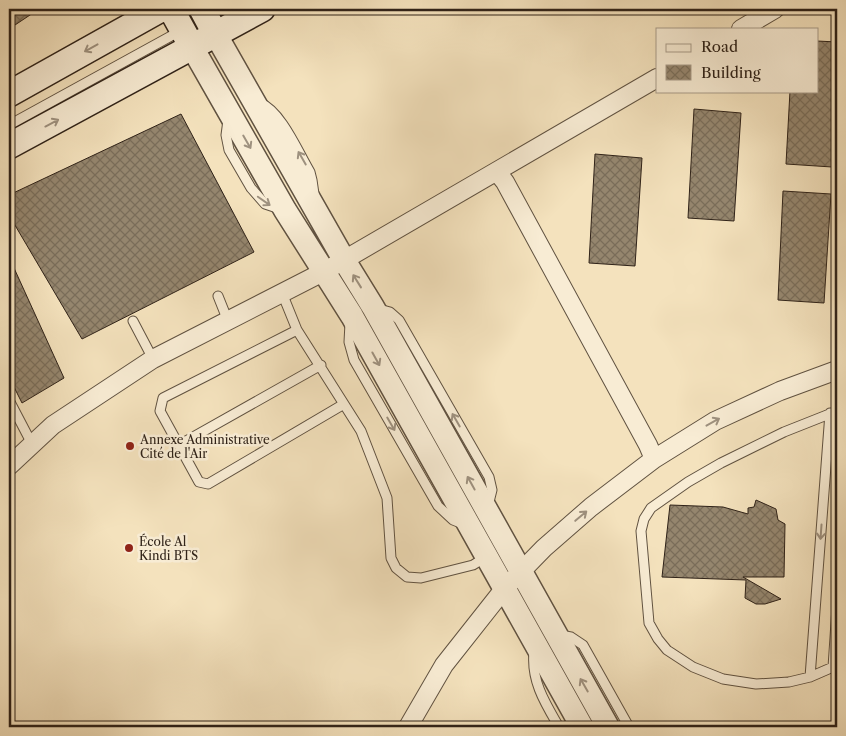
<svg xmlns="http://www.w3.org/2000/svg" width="846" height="736" font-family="'Libre Caslon Text',serif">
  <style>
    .building { fill: url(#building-cross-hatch); stroke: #2f2218 }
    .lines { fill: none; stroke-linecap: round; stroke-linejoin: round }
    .service-casing { stroke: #605241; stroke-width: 11 }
    .minor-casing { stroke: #605241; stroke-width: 20 }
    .tertiary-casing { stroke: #605241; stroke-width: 25 }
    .secondary-casing { stroke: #2f2218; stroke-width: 28 }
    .service { stroke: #f8ecd4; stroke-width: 9 }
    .minor { stroke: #f8ecd4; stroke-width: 18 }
    .tertiary { stroke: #f8ecd4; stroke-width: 22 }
    .secondary { stroke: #f8ecd4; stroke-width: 25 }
    .oneway { stroke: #9e917f }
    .poi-dot { fill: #8f2418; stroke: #f8ecd4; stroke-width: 2 }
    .labels { text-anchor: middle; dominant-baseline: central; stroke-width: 5; stroke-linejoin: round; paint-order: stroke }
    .poi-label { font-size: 12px; fill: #2f2218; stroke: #f8ecd4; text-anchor: start }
  </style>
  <defs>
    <pattern id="building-cross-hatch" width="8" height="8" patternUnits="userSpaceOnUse" patternTransform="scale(1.25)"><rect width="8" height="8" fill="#95866e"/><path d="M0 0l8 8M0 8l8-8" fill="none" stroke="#7a6d59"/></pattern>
  </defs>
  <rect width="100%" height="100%" fill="#f4e2bd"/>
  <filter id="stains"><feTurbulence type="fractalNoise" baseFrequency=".004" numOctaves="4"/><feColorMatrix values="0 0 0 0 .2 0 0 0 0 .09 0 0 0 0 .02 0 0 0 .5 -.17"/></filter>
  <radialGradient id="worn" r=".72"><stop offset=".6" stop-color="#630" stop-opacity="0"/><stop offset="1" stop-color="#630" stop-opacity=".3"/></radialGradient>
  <!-- building -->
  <path class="building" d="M9,9H39L9,29Z
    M817,41L837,42V76L832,167L786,164L790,91H817Z
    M694,109L741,113L734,221L688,218Z
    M181,114L254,252L82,339L9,215V195Z
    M595,154L642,158L635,266L589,263Z
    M783,191L831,194L824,303L778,300Z
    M9,257L64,378L22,403L9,377Z
    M756,500L776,509L778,520L785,524L784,577H743L781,599L765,604H756L745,598L746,580L662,577L670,505L723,507L748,514V508L754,507Z"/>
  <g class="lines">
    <!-- service casing -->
    <g class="service-casing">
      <path id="service" d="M206,16L220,9
        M260,103C281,111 298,152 310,172L312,180L314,194
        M228,120L226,135L229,150L251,188L265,204L280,209
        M9,125L182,30
        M282,293L297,330L163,398L160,411L199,482L208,484L344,404
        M218,296L228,321
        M379,309L390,312L399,320L489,477L492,490L488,506
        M133,321L153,359
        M350,323L349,342L354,360L438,506L453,520L463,524
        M297,330L361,431L387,498L391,558L396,568L407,577L421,578L473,565L486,557
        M9,400L32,444
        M837,411L784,432L721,463L688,482L651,508L644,519L641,531L649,623L658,639L667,650L693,667L723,679L756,684L789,682L810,677L833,667L837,670
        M179,445L321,365
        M560,635L571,637L583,645L629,727
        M534,652C531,681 545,703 559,727
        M833,667L837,607
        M810,677L830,413"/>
    </g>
    <!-- minor casing -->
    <g class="minor-casing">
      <path id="minor" d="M741,29L775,9
        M497,172L505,182L648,445L654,459
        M9,466L53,425L153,359L325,271L657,78
        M408,727L444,665L504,589L544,548L591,507L654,459L715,421L780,391L837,370"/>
    </g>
    <!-- tertiary casing -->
    <g class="tertiary-casing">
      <path id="tertiary" d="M216,35L344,260L373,307L608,727
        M192,47L285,210L352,316L582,727"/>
    </g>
    <!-- secondary casing -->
    <g class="secondary-casing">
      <path id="secondary" d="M171,9L192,47
        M202,9L216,35
        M9,94L161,9
        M9,146L262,9"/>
    </g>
    <!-- service -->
    <use href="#service" class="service"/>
    <!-- minor -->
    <use href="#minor" class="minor"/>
    <!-- tertiary -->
    <use href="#tertiary" class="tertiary"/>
    <!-- secondary -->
    <use href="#secondary" class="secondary"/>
  </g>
  <!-- one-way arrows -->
  <defs><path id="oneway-shaft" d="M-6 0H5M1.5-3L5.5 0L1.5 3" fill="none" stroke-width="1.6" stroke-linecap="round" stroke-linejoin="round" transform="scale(1.25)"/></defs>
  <g class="oneway">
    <use href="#oneway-shaft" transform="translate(91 48) rotate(151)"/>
    <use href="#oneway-shaft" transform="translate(52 123) rotate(-28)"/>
    <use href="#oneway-shaft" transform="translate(247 142) rotate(60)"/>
    <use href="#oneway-shaft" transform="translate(302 158) rotate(-120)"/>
    <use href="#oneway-shaft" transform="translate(264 201) rotate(35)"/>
    <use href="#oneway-shaft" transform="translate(357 281) rotate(-122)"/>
    <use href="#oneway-shaft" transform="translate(376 359) rotate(61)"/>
    <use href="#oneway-shaft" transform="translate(456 420) rotate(-120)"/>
    <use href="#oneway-shaft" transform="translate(713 422) rotate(-29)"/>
    <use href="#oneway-shaft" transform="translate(391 424) rotate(60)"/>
    <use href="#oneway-shaft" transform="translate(471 483) rotate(-119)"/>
    <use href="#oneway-shaft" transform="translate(581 516) rotate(-40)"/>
    <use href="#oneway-shaft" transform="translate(821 532) rotate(94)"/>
    <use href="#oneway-shaft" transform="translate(584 685) rotate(-120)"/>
  </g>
  <!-- markers -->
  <g class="poi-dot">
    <circle cx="130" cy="446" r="5"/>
    <circle cx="129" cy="548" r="5"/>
  </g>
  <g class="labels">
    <!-- poi labels -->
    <g class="poi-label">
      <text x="140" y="439">Annexe Administrative<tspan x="140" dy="14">Cité de l'Air</tspan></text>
      <text x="139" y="541">École Al<tspan x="139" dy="14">Kindi BTS</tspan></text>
    </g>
  </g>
  <!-- margin -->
  <rect width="846" height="736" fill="none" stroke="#f4e2bd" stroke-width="30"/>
  <rect x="10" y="10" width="826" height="716" fill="none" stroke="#2f2218" stroke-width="2.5"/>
  <rect x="15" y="15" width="816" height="706" fill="none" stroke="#2f2218"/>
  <!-- legend -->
  <rect x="656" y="28" width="162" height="65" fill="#f8ecd4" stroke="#a89b89"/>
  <rect x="666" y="44" width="25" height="8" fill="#f8ecd4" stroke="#a89b89"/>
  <text x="701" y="52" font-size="15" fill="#2f2218">Road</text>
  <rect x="666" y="65" width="25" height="15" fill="url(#building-cross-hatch)" stroke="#a89b89"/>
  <text x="701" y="78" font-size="15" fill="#2f2218">Building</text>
  <rect width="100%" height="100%" filter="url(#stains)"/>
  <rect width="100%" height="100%" fill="url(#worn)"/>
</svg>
